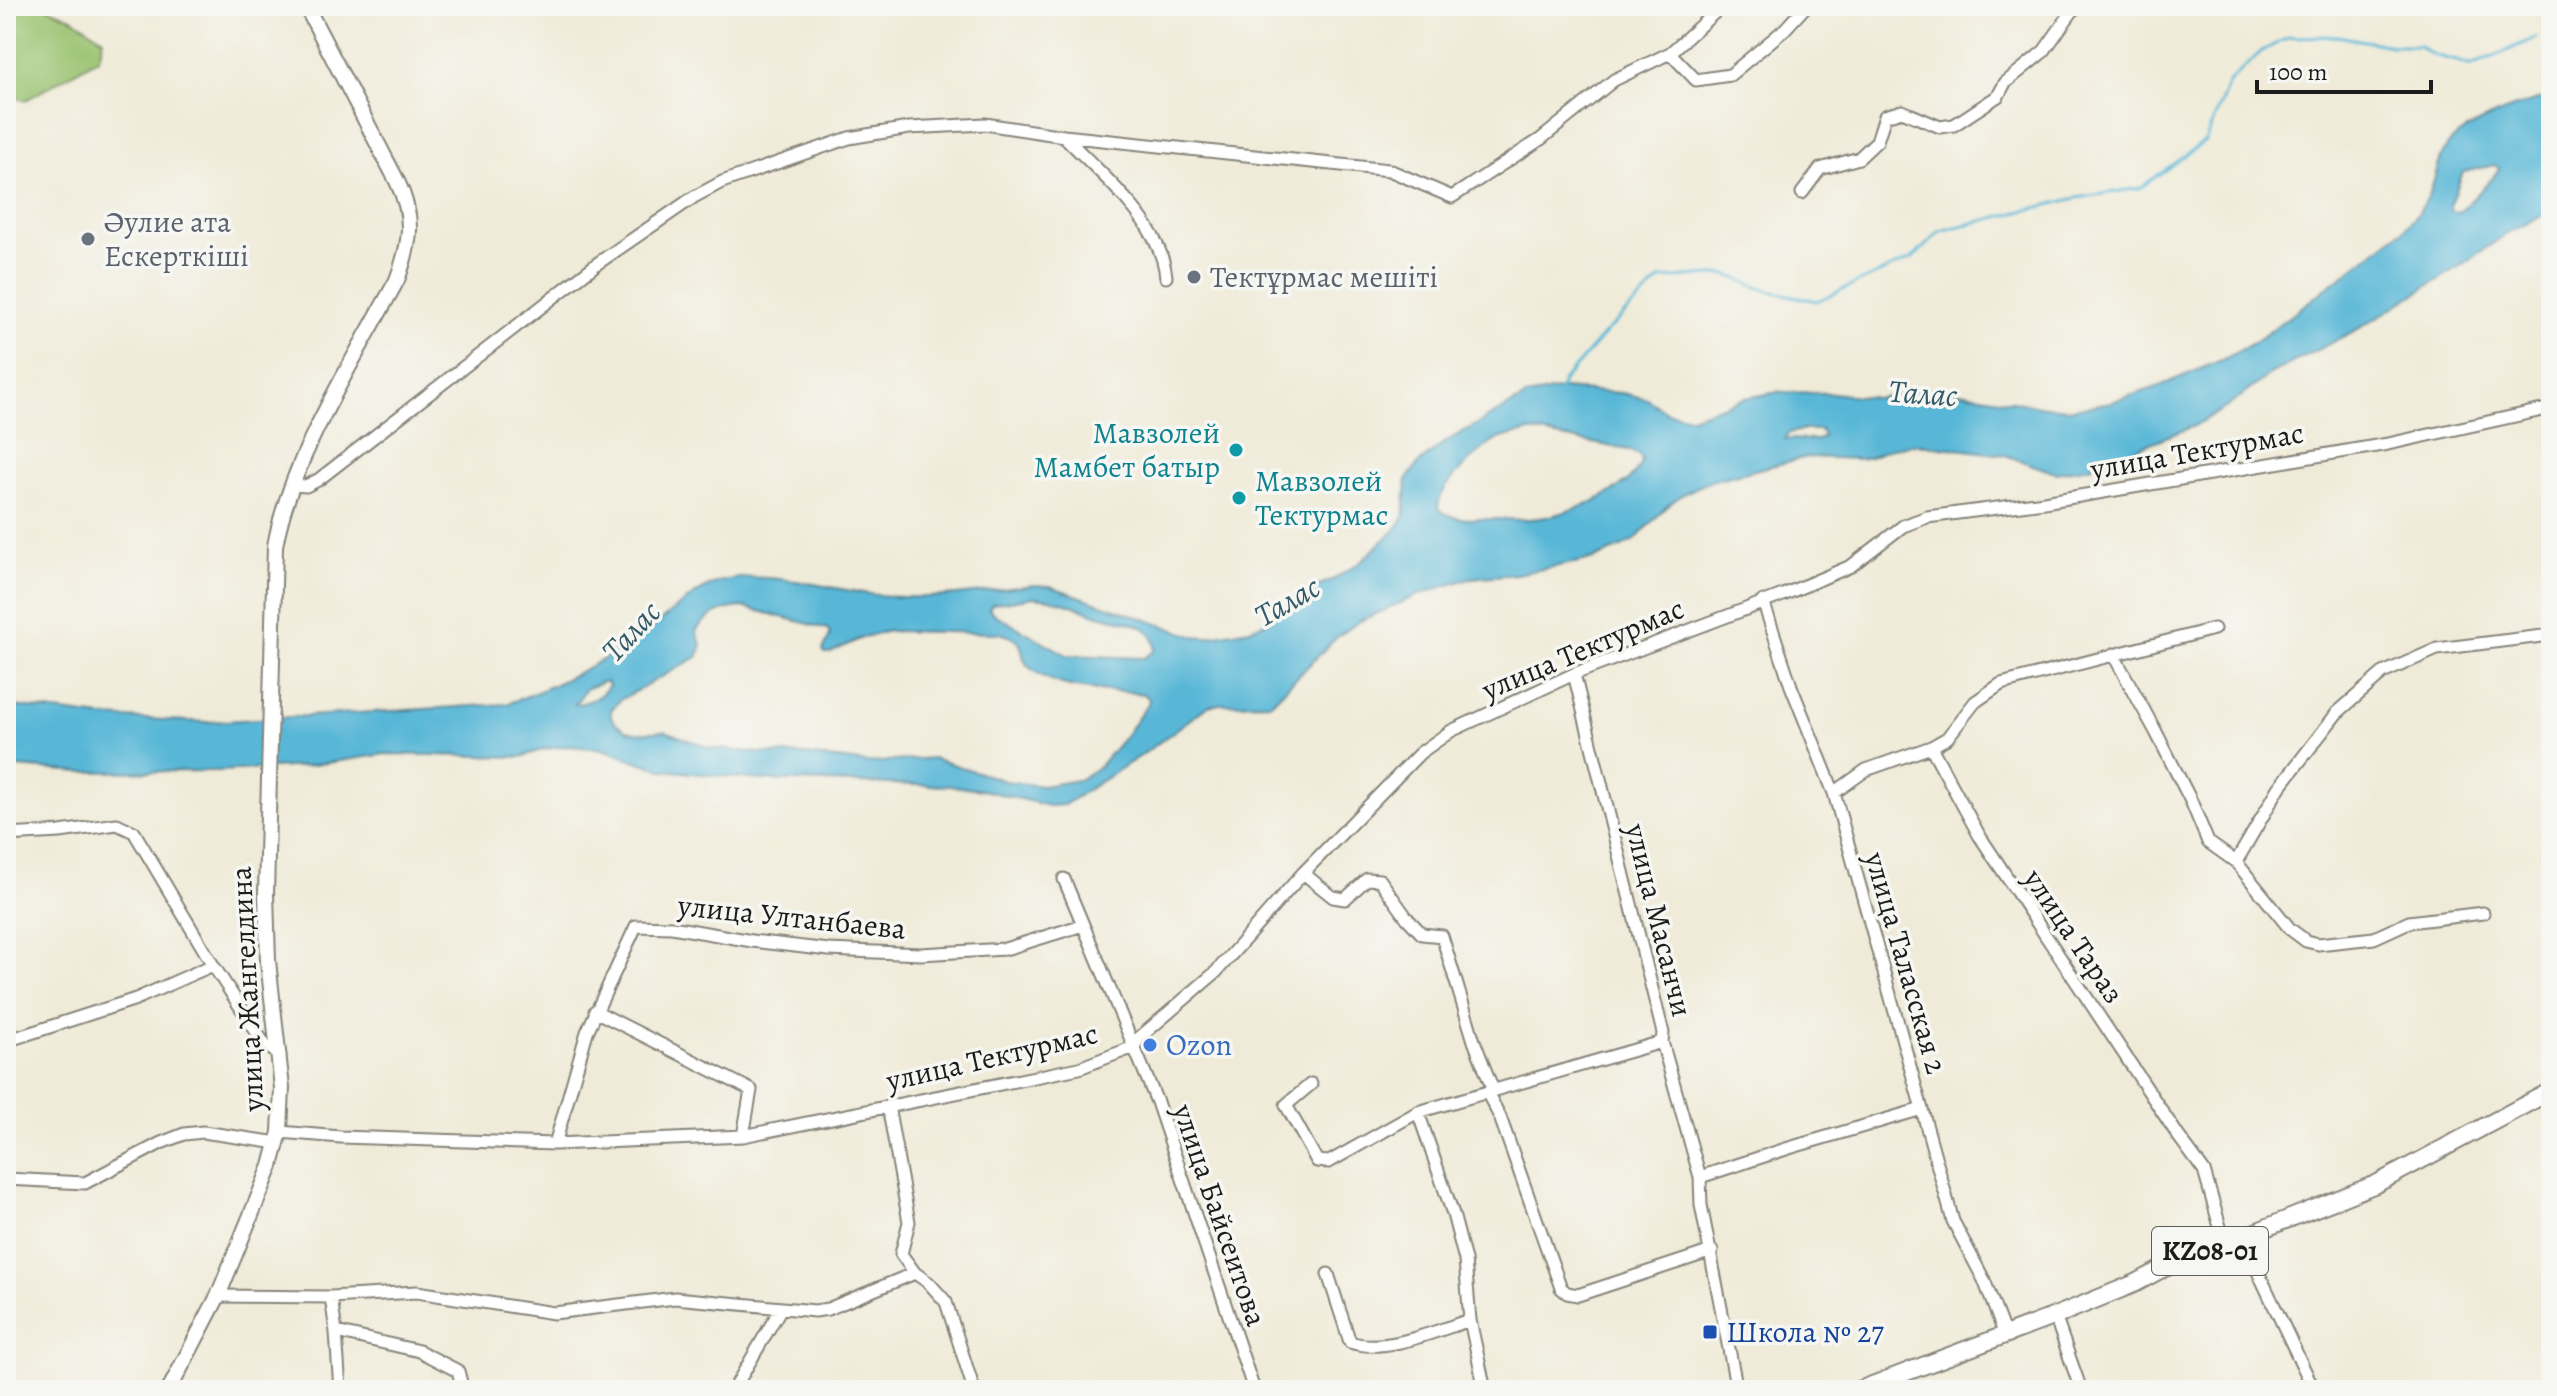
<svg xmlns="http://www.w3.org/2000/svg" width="2557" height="1396" font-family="Alegreya,serif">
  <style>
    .green { fill: #9ac36f; stroke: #5b7046; stroke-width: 2 }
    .water { fill: #59b7d7; stroke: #3a6a7a; stroke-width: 2; fill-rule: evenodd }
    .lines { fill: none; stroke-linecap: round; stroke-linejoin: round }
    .stream { stroke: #59b7d7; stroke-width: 3 }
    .minor-casing { stroke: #86847a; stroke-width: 15 }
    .tertiary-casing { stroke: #86847a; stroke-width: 18 }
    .primary-casing { stroke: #86847a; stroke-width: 20 }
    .minor { stroke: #fff; stroke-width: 11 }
    .tertiary { stroke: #fff; stroke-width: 14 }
    .primary { stroke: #fff; stroke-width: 16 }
    .worship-dot { fill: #6b7280; stroke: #f6f6f2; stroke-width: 3 }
    .culture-dot { fill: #0f9aa8; stroke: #f6f6f2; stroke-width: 3 }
    .shop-dot { fill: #3f7fe0; stroke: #f6f6f2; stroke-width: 3 }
    .transit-dot { fill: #1a4fb4; stroke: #f6f6f2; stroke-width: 3 }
    .labels { text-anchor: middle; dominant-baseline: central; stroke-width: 7; stroke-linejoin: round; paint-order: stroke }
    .shield { fill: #f6f6f2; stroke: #5d5d5c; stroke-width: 2 }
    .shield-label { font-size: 28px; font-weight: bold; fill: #1c1c1c }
    .worship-label { font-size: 30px; fill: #5b616d; stroke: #f6f6f2; text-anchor: start }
    .culture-label { font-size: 30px; fill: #0d838f; stroke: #f6f6f2; text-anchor: end }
    .street-label { font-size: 30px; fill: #1c1c1c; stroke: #f6f6f2 }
    .shop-label { font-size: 30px; fill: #366cbe; stroke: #f6f6f2; text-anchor: start }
    .transit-label { font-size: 30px; fill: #164399; stroke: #f6f6f2; text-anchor: start }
    .water-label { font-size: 32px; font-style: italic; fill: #345a67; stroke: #f6f6f2 }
  </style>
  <rect width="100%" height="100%" fill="#f6f6f2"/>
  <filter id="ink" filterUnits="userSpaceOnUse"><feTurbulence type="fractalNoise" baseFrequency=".0125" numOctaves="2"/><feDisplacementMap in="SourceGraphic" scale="16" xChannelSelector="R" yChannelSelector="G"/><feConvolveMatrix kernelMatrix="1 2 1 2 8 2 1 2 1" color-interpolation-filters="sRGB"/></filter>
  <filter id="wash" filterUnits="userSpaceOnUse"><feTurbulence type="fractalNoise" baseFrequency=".006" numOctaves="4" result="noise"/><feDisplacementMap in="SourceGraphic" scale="32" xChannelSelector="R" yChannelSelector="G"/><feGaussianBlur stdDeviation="1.8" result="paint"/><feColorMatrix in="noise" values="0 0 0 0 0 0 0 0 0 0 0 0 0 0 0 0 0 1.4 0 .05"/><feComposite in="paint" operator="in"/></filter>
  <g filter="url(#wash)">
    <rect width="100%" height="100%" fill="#f0ebd8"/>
    <!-- green -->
    <path class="green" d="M6,6H43L74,19L103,39L99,58L26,100L6,96Z"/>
    <!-- water -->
    <path class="water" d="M2551,96V212L2511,231L2451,272L2360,328L2270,374L2227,407L2194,426L2089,467L2055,473L2005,455L1917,444L1891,448L1870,457L1860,459L1808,457L1710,481L1683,494L1666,507L1636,539L1618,549L1594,559L1517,574L1470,578L1421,594L1360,621L1337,637L1271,703L1220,704L1208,706L1142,755L1064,805L1049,806L983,790L952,786L761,780L662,770L602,749L567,746L544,749L521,757L385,754L307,766L218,771L80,772L6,766V705L102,717L208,722L506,704C550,689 603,662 641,635C665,619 689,594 716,583C757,567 834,590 878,595C930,602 983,591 1034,585L1050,586L1193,636L1205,637L1250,629L1269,621L1303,592L1334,579L1359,563L1395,530L1404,517L1407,479L1418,464L1445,442L1527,396L1561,389L1622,393L1647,399L1666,412L1691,417L1745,398L1779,392L1832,393L1877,398L1937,388L2045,407L2072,409L2111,402L2157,387L2224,359L2258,340L2403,230C2415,218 2425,206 2431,190C2436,176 2438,160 2446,148C2462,123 2523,104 2551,96ZM2494,165L2499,168L2498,172L2461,211L2453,212L2450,206L2463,172ZM1803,430H1820L1824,435L1818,440L1785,439L1789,433ZM1530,431L1629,450L1638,454L1642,459C1635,490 1574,511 1546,517C1528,521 1508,519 1490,519C1473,519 1450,521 1438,508C1438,487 1480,447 1499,439C1509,435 1520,434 1530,431ZM1034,597C1062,599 1077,608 1102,616C1115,620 1134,621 1145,629C1153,634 1155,643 1154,651L1144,658L1067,655L994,614L989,609L992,604ZM743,607L828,629L830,635L823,650L825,653H830L864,637L889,631L999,633C1035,641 1012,656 1034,671C1066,693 1107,689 1144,694L1149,699L1148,704L1122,740L1099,767L1078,780L1042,786L1005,781L933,758L867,763L806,755L760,753L710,748L665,731L637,733L627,730L615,723L611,717V710L620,700L697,657L702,646L696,631C707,615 725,608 743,607ZM602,682H606L609,685C602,697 588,703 575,704L586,689Z"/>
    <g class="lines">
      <!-- stream -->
      <path class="stream" d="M1560,391L1563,381L1607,331L1661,279L1725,274L1765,290L1817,301L1913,258L1940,231L2077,198L2140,188L2205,141L2230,81L2262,51L2289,37L2337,36L2392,46H2420C2430,59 2454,57 2471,66L2536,38"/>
    </g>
  </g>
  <g filter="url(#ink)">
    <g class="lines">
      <!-- minor casing -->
      <g class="minor-casing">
        <path id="minor" d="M1670,53L1696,80L1730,75L1784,30L1806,6
          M1064,136C1101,175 1161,221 1166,277
          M1802,193L1820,169L1859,158L1877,141L1885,116L1902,111L1940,127L1954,125L1998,96L2005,83L2044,51L2076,6
          M293,485L306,486L318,480L598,263L694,197L722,182L849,138L909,128L985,124L1064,136L1389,170L1452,197L1541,139L1614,80L1670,53L1722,6
          M1763,601L1791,686L1834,793L1953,1221L1984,1280L2005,1335
          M2113,654L2156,732L2191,801L2208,842L2236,862L2279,788L2337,713L2383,673L2437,649L2551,635
          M1574,674L1663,1033L1662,1042L1700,1177L1701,1205L1737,1390
          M1931,747L1947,738L1975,702L2001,684L2214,629
          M1834,793L1866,770L1931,747L1979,835L2179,1137L2204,1171L2225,1244
          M6,835L60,832L117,824L134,832L213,965L265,1045L280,1055
          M2236,862L2290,929L2306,941L2318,944L2374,938L2409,922L2483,913
          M1303,873L1333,897L1345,899L1367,879L1380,880L1407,918L1422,934L1442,936L1474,1041L1493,1090
          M1064,879L1157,1102L1254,1390
          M595,1011L751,1090L743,1136
          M6,1041L136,999L213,965
          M1311,1084L1286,1105L1317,1161L1329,1162L1418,1112L1662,1042
          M1487,1092L1500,1117L1561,1288L1567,1293L1578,1295L1712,1251
          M888,1106L909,1222L901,1254L915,1273L929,1283L946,1302L974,1390
          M1418,1112L1453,1214L1465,1260L1470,1320L1485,1390
          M280,1132L341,1137L555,1144L743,1136L1079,1068L1134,1047L1139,1038L1216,972L1303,873L1420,753L1451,731L1574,674L1783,595L1851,566L1903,526L1927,517L2044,502L2388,444L2551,408
          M555,1144L587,1032L636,926L672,927L752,941L829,950L921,954L1005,949L1083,925
          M1700,1177L1789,1148L1922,1109
          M6,1179L85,1183L161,1143L184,1134L203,1132L278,1143
          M2242,1238L2314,1390
          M1328,1274L1350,1342C1385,1354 1435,1331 1470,1320
          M218,1296L331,1297L417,1292L554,1313L675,1298L815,1311L828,1309L915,1273
          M331,1297L336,1332L419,1351L458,1371L463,1390
          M2055,1316L2081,1390
          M336,1332L340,1390
          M731,1390L734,1389L781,1308"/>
      </g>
      <!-- tertiary casing -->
      <g class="tertiary-casing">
        <path id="tertiary" d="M169,1390L218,1296L271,1166L280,1132L282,1088L268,961L266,894L275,546C291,457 354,360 397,280C411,242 415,218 397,181L306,6"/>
      </g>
      <!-- primary casing -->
      <g class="primary-casing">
        <path id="primary" d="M1859,1390L2055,1316L2136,1283L2160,1270L2376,1184L2551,1091"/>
      </g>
      <!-- minor -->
      <use href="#minor" class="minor"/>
      <!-- tertiary -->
      <use href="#tertiary" class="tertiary"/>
      <!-- primary -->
      <use href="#primary" class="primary"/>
    </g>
  </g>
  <!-- markers -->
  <g class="worship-dot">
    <circle cx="88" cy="239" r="8"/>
    <circle cx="1194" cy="277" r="8"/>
  </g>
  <g class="culture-dot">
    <circle cx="1236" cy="450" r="8"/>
    <circle cx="1239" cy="498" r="8"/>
  </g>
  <circle class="shop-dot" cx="1150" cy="1045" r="8"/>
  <rect class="transit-dot" x="1702" y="1324" width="16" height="16" rx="4"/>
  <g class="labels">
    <!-- shield labels -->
    <rect class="shield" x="2152" y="1227" width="116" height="48" rx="6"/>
    <g class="shield-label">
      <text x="2210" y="1251">KZ08-01</text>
    </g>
    <!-- worship labels -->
    <g class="worship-label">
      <text x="104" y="222">Әулие ата<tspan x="104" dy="34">Ескерткіші</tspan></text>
      <text x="1210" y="277">Тектұрмас мешіті</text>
    </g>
    <!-- culture labels -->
    <g class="culture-label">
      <text x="1220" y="433">Мавзолей<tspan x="1220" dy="34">Мамбет батыр</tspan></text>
      <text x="1255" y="481" text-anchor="start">Мавзолей<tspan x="1255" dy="34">Тектурмас</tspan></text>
    </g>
    <!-- street labels -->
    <g class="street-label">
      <text transform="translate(2197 451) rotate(-10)">улица Тектурмас</text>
      <text transform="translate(1583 649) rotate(-23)">улица Тектурмас</text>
      <text transform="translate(792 917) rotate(6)">улица Ултанбаева</text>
      <text transform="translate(1659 920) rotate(76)">улица Масанчи</text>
      <text transform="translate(2074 936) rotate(56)">улица Тараз</text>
      <text transform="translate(1906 963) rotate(74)">улица Таласская 2</text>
      <text transform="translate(247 989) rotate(-93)">улица Жангелдина</text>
      <text transform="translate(992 1057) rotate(-13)">улица Тектурмас</text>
      <text transform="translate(1220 1215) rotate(71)">улица Байсеитова</text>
    </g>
    <!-- shop labels -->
    <g class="shop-label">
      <text x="1166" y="1045">Ozon</text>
    </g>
    <!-- transit labels -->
    <g class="transit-label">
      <text x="1726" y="1332">Школа № 27</text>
    </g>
    <!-- water labels -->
    <g class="water-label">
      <text transform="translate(1923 393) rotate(4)">Талас</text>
      <text transform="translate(1287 601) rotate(-30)">Талас</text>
      <text transform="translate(631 631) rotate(-47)">Талас</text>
    </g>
  </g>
  <!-- margin -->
  <rect width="2557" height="1396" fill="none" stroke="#f6f6f2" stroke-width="32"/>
  <!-- scale -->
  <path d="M2257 80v12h174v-12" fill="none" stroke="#1c1c1c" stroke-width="4"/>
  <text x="2269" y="80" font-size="24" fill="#1c1c1c" stroke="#f6f6f2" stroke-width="6" paint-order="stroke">100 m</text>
</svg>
